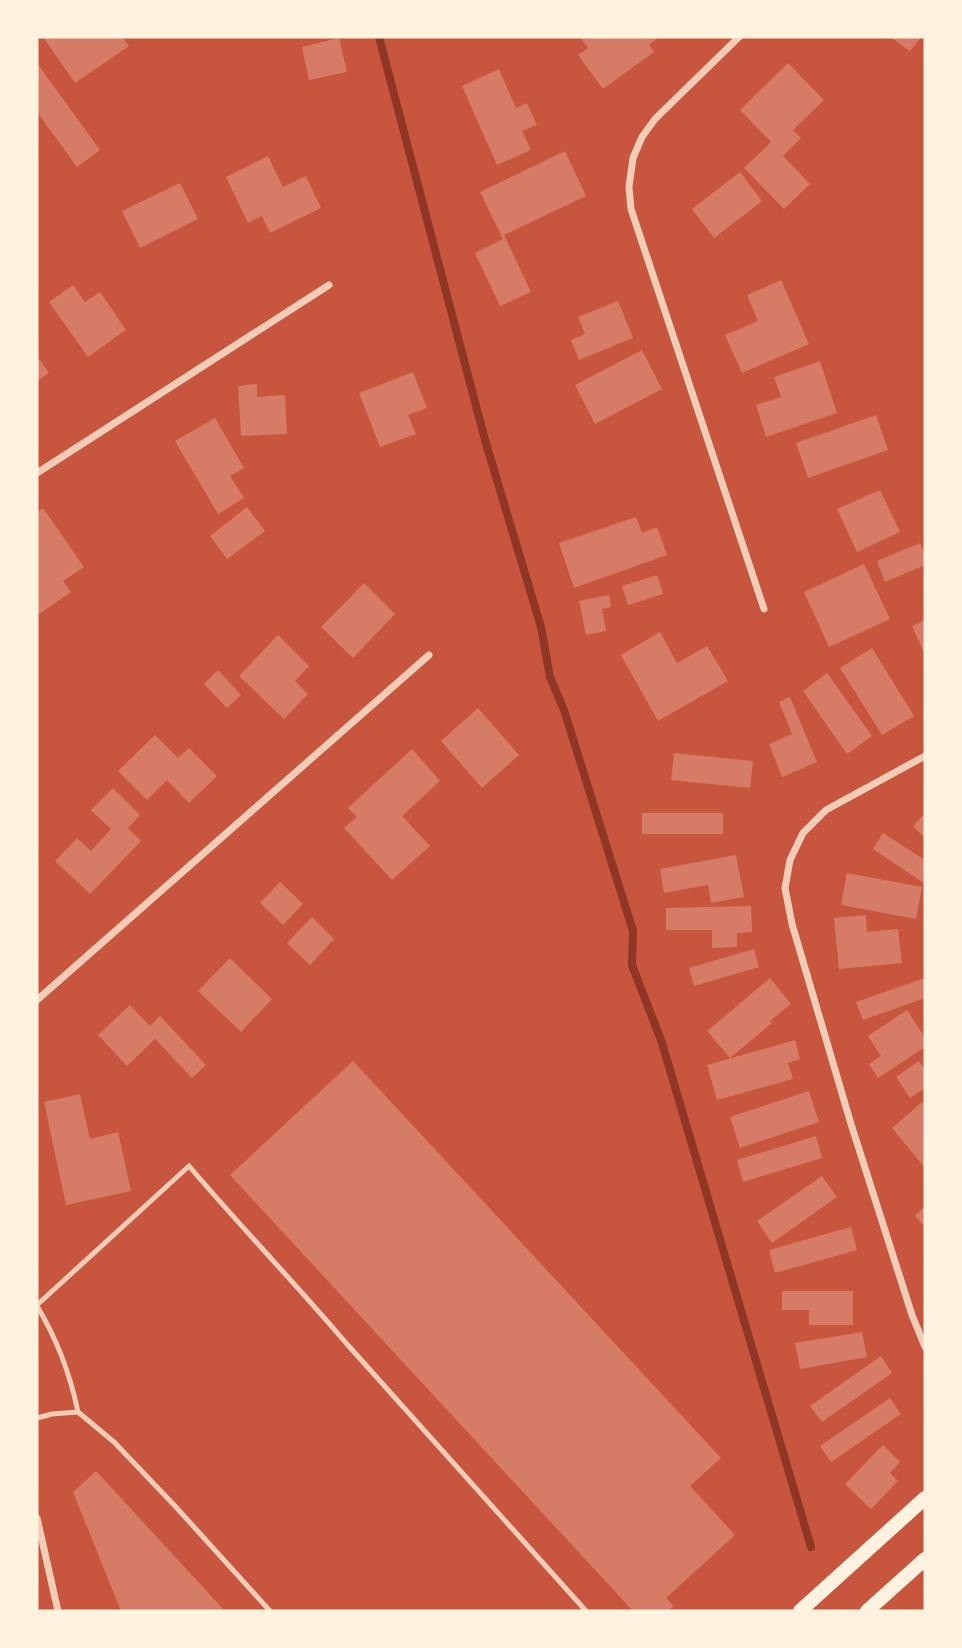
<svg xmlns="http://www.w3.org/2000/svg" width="962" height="1648" font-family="'PT Sans',sans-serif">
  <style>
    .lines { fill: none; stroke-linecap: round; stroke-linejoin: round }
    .stream { stroke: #8f3625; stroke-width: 8 }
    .building { fill: #d67c66 }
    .service { stroke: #f1ccb7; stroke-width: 5 }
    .minor { stroke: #f1ccb7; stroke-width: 7 }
    .secondary { stroke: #fff3e0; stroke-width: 14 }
  </style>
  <rect width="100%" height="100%" fill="#c8553d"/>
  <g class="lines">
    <!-- stream -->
    <path class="stream" d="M379,37L485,440L541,627L550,677L564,710L633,931L632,965L662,1043L811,1547"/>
  </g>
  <!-- building -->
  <path class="building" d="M43,37H122L129,46L75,83Z
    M580,37H659L649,45L654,52L603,89L578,55L588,48Z
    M890,37H921L910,51Z
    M339,38L347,72L309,80L302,47Z
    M37,63L100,150L77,167L37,112Z
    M788,63L824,100L793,130L801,138L783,156L810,184L784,209L744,168L771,142L740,110Z
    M499,69L516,108L527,103L537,125L522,131L531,150L497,165L462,86Z
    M565,151L586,196L504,235L531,292L500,306L475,253L503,239L480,192Z
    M268,156L283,187L306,176L321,208L270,233L262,216L248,223L226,177Z
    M740,172L762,201L714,238L692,209Z
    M180,183L198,219L140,248L122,211Z
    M781,280L809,344L742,373L725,335L758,321L747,295Z
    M73,285L85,302L100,292L126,330L88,357L49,302Z
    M618,301L633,338L579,360L571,340L585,334L578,317Z
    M642,350L662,389L595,424L575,385Z
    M37,356L49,373L37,381Z
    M820,361L837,413L766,437L756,405L781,397L774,377Z
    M413,372L427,408L408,415L416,434L380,447L359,393Z
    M257,384V397L285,395L287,434L241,436L238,386Z
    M876,415L888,450L808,478L796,443Z
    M215,418L244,468L230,476L244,498L218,514L175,441Z
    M880,490L900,532L857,552L837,509Z
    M247,507L265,531L227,559L210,536Z
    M43,508L84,567L63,581L71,592L39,614L37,610V512Z
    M636,517L642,533L657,527L667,555L574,588L559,543Z
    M920,543L925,556V565L885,582L877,561Z
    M864,564L890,619L829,647L804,592Z
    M657,575L663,594L628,605L622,586Z
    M364,583L395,614L353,658L321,627Z
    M609,595L611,607L602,609L606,631L586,635L579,601Z
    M925,620V655L912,626Z
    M660,632L677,663L707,646L728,681L658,721L621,655Z
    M278,635L309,666L295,681L308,694L284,719L239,676Z
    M872,648L914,716L882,735L840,668Z
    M218,670L241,695L227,708L204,684Z
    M827,673L872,736L847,754L803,691Z
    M790,697L817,762L782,777L769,744L792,734L779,702Z
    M478,708L519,755L482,788L441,741Z
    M155,735L178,758L189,748L217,776L189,803L167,780L147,800L118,771Z
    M412,749L440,781L402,816L430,846L392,880L344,828L357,817L348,808Z
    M674,753L753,761L750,788L671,780Z
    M113,788L140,815L128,828L141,841L90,894L55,861L77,838L91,851L111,829L91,810Z
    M642,813H723V834H642Z
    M925,813V838L913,826Z
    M883,833L925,860V884L873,849Z
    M736,855L744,897L711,903L708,885L664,893L660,869Z
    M847,873L922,887L916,919L841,905Z
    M280,882L303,904L283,925L260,903Z
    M751,906L752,932L737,933V947L712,948V930H666V908Z
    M866,915L867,932L898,929L902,963L839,969L834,918Z
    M312,917L334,939L310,965L287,943Z
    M754,949L759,967L694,986L689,968Z
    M230,958L272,999L241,1032L198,991Z
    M770,978L791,1004L770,1021L772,1023L730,1058L707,1031Z
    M925,978V998L863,1020L856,1002Z
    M130,1005L150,1026L160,1016L206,1065L192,1078L155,1039L127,1066L98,1035Z
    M907,1010L925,1038V1047L878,1078L869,1064L881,1056L868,1036Z
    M795,1040L800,1059L788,1063L793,1079L717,1100L707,1065Z
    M353,1061L721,1458L690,1486L735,1535L666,1598L674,1606L668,1611H633L230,1175Z
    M919,1061L925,1070V1088L910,1098L896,1077Z
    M809,1091L819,1122L740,1148L730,1117Z
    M80,1094L90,1139L118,1132L131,1191L66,1205L44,1102Z
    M922,1102L925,1106V1168L892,1128Z
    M816,1136L822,1158L743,1182L737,1160Z
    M822,1176L837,1197L772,1243L757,1221Z
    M925,1206V1227L915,1216Z
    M851,1227L857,1250L775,1273L769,1250Z
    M782,1291H853V1325H809V1310H782Z
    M862,1332L867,1357L800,1369L795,1343Z
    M881,1356L892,1373L822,1422L810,1406Z
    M890,1398L901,1414L831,1462L820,1446Z
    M883,1445L900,1462L890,1473L898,1481L871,1509L845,1484Z
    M96,1471L225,1611H121L73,1492Z"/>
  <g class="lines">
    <!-- service -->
    <path class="service" d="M37,1305L189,1166C240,1226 295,1283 346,1343L586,1611
      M37,1306C58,1341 70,1373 78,1412
      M37,1418L52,1414L78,1412L114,1442L175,1506L270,1611"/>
    <!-- minor -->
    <path class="minor" d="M739,37L655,119L642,137L633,158L629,187L631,209L764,609
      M37,473L329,285
      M925,756L826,810L803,833L790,860L785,888L792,924L851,1124L912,1315L925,1347
      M37,1000L429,655
      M37,1518L58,1611"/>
    <!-- secondary -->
    <path class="secondary" d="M800,1611L925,1498
      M867,1611L925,1559"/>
  </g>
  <!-- border -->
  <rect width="962" height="1648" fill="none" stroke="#fff3e0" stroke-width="77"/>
</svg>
